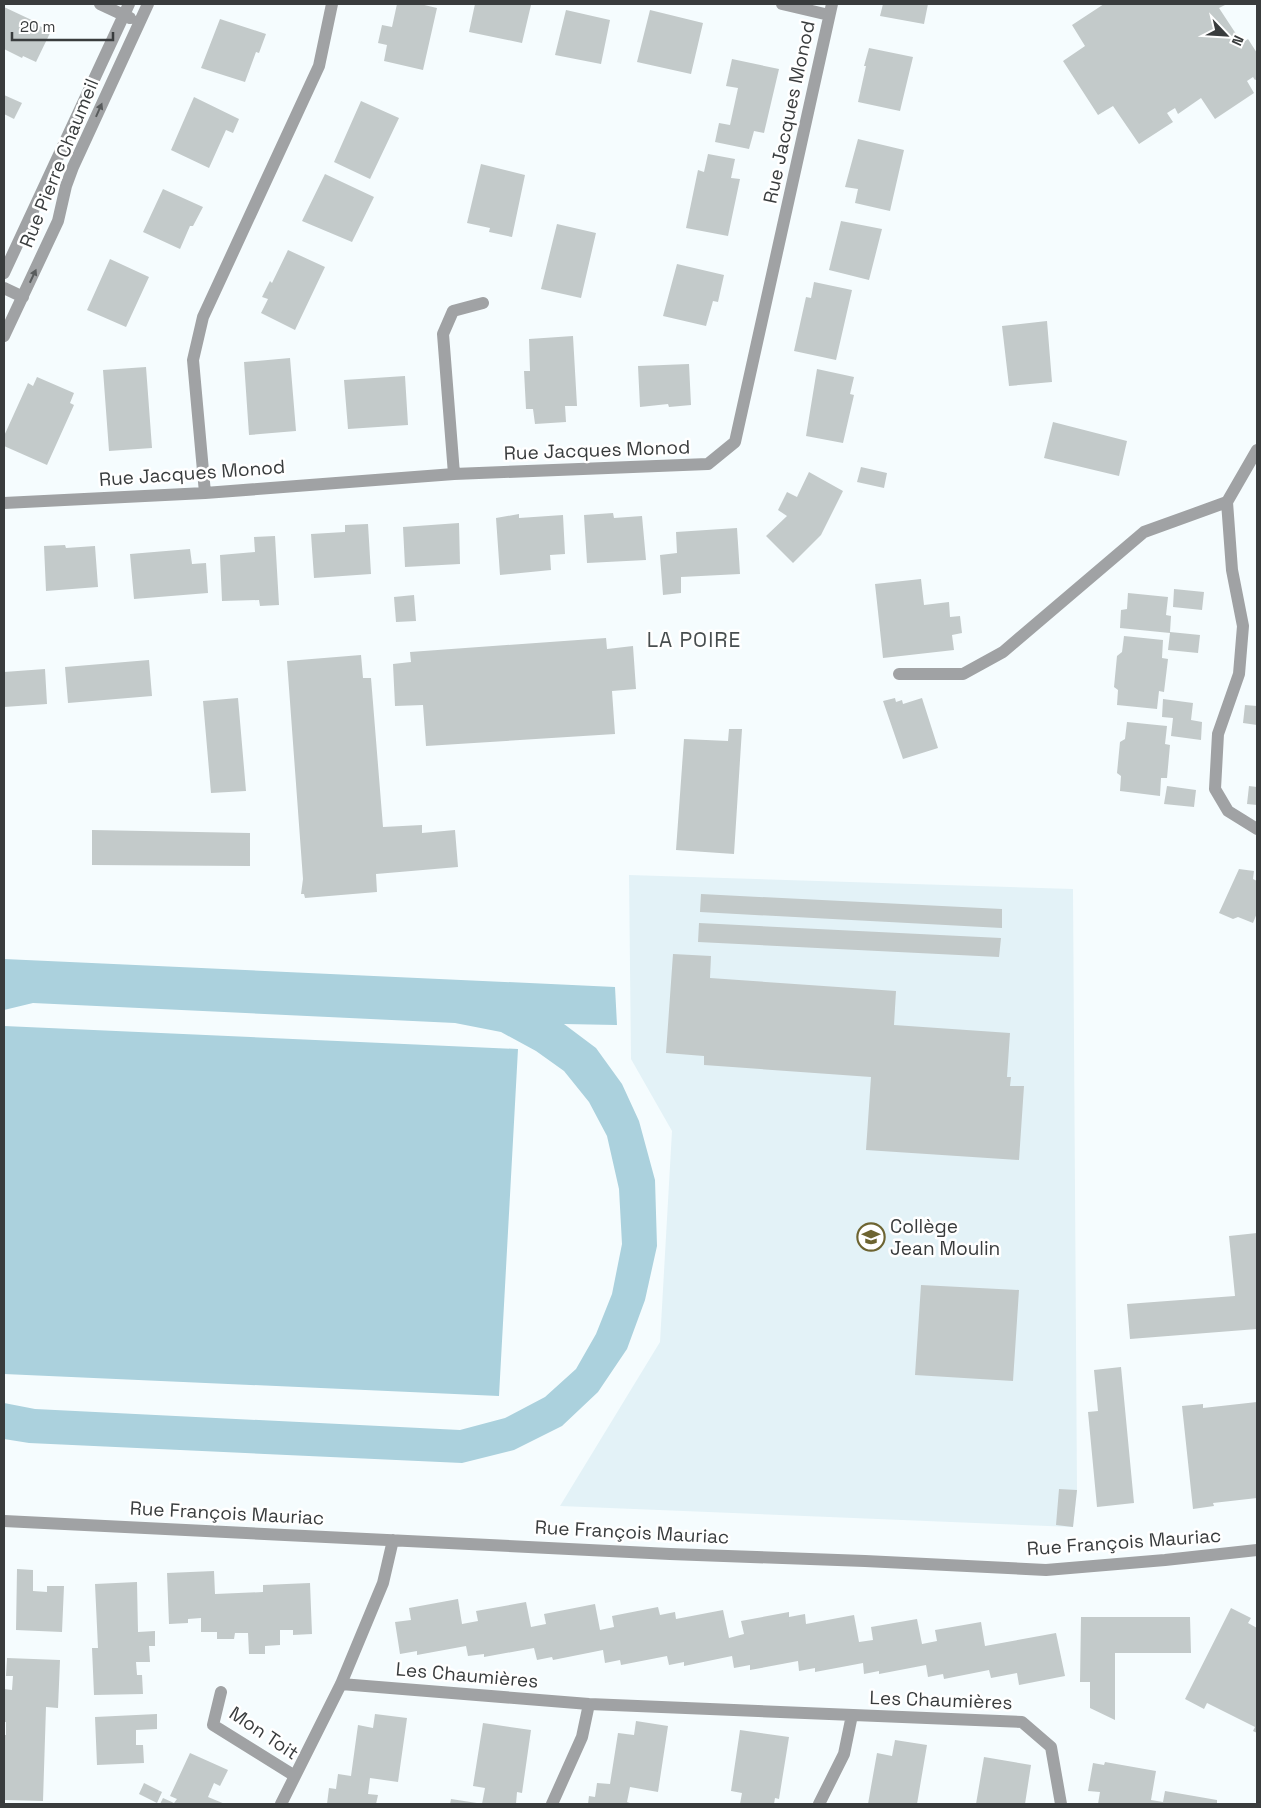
<svg xmlns="http://www.w3.org/2000/svg" width="1261" height="1808" font-family="'Space Grotesk',sans-serif">
  <style>
    .built { fill: #e3f2f7 }
    .green { fill: #abd1dd }
    .building { fill: #c3caca }
    .lines { fill: none; stroke-linecap: round; stroke-linejoin: round }
    .minor { stroke: #a0a2a4; stroke-width: 12 }
    .oneway { fill: #585b5c }
    .labels { text-anchor: middle; dominant-baseline: central; stroke-width: 5; stroke-linejoin: round; paint-order: stroke }
    .street-label { font-size: 19px; fill: #393c3d; stroke: #fff }
    .poi-label { font-size: 19px; fill: #393c3d; stroke: #fff; text-anchor: start }
    .quarter-label { font-size: 21px; letter-spacing: 1px; fill: #484e4f; stroke: #fff }
  </style>
  <rect width="100%" height="100%" fill="#f5fcfe"/>
  <!-- built -->
  <path class="built" d="M629,875L1073,889L1077,1490L1073,1527L560,1506L660,1342L672,1131L631,1059Z"/>
  <!-- green -->
  <path class="green" d="M4,959L615,987L617,1025L564,1024L596,1048L622,1084L639,1121L655,1180L657,1246L645,1300L627,1349L598,1392L562,1426L514,1450L462,1463L29,1443L4,1439V1403L35,1409L460,1430L505,1418L545,1397L576,1369L596,1334L612,1294L622,1244L619,1189L607,1136L589,1102L564,1071L536,1051L501,1032L455,1023L33,1003L4,1010Z
    M4,1026L518,1049L499,1396L4,1374Z"/>
  <!-- building -->
  <path class="building" d="M397,4H420L437,8L423,70L384,61L387,45L378,43L382,25L392,27Z
    M475,4L531,5L522,43L469,32Z
    M883,4H928L924,24L880,16Z
    M1104,4H1227L1219,8L1242,43L1248,39L1257,53V79L1255,80L1253,77L1247,81L1254,93L1215,119L1201,98L1178,114L1175,108L1167,113L1173,122L1139,144L1113,106L1098,115L1063,61L1085,46L1072,25Z
    M4,7L38,23L37,25L51,31L36,62L23,56L22,58L4,49Z
    M566,10L610,20L601,64L555,55Z
    M650,10L703,23L691,74L637,62Z
    M220,19L266,34L259,53L256,52L245,82L201,68Z
    M869,48L913,57L900,111L858,102L866,66H864Z
    M732,59L779,69L764,133L754,131L749,149L715,142L719,123L730,125L738,88L726,86Z
    M4,95L22,103L14,119L4,114Z
    M194,97L239,119L233,133L226,130L209,168L171,150Z
    M361,101L399,118L370,179L334,162Z
    M858,139L904,150L890,211L855,203L858,189L845,187Z
    M708,154L735,159L731,178L740,179L728,236L686,228L698,170L704,172Z
    M481,164L525,175L512,237L489,232L490,228L467,223Z
    M325,174L374,197L352,242L302,221Z
    M163,189L203,207L193,226H190L180,249L143,232Z
    M841,221L882,229L869,280L829,270Z
    M557,224L596,233L581,298L541,289Z
    M288,250L325,267L295,330L261,313L268,299L262,297L270,281L272,283Z
    M110,259L149,277L126,327L87,310Z
    M677,264L724,275L718,302L713,301L706,326L663,316Z
    M814,282L852,290L836,360L794,351L806,297L811,298Z
    M1047,321L1052,382L1009,386L1002,326Z
    M573,336L577,406H565L566,422L535,424L533,409H526L524,371H530L529,339Z
    M290,358L296,431L249,435L244,362Z
    M689,364L691,405L669,407L668,404L640,407L638,366Z
    M146,367L152,448L109,451L103,370Z
    M817,369L854,377L850,394L854,395L843,443L806,436Z
    M405,376L408,425L348,429L344,380Z
    M37,377L74,393L70,403L74,405L47,465L4,446V436L28,383L33,386Z
    M1053,422L1127,441L1119,476L1044,458Z
    M861,467L887,473L884,488L857,482Z
    M809,472L843,491L821,535L793,563L766,536L787,516L778,510L787,492L797,497Z
    M613,513L614,518L642,516L646,560L587,563L584,515Z
    M519,514V518L563,515L565,554L550,555L551,570L500,575L496,518Z
    M459,523L460,564L405,567L403,527Z
    M368,524L371,574L314,578L311,534L345,532V525Z
    M737,528L740,574L681,577V593L663,595L660,555L677,553L676,532Z
    M275,536L279,605L260,606L259,600L222,601L220,555L255,552L254,537Z
    M65,545L66,548L95,546L98,587L46,591L44,546Z
    M190,549L192,564L206,563L208,593L134,599L130,554Z
    M921,579L924,605L949,602L950,617L960,616L962,633L952,635L954,650L883,658L875,584Z
    M1174,589L1204,592L1202,610L1173,607Z
    M1128,593L1168,597L1166,615L1171,616L1170,632L1200,635L1198,653L1168,650L1170,633L1120,628L1121,610L1127,609Z
    M414,595L416,621L396,622L394,597Z
    M1124,636L1163,640L1162,658L1168,659L1164,692L1159,691L1157,709L1117,705L1118,690L1114,687L1117,656L1122,652Z
    M606,638L607,649L633,646L636,689L612,691L615,734L426,746L423,705L395,706L393,664L411,662L410,652Z
    M361,655L363,678H371L383,827L422,825V833L455,830L458,867L376,874L377,892L305,898L304,894H301L303,879L287,661Z
    M149,660L152,696L68,703L65,667Z
    M45,669L47,704L4,707V672Z
    M238,698L246,791L211,793L203,701Z
    M895,698L896,702L902,700L903,704L922,698L938,748L903,759L883,701Z
    M1163,699L1193,703L1191,720L1202,722L1201,740L1171,736L1173,718L1162,717Z
    M1245,705L1257,706V725L1243,723Z
    M1127,722L1167,726L1165,744L1170,745L1167,778H1161L1160,796L1120,791L1121,776L1117,773L1120,742L1125,739Z
    M729,729H742L734,854L676,850L684,739L728,741Z
    M1167,786L1196,790L1194,807L1164,804Z
    M1249,786L1257,787V805L1247,804Z
    M92,830L250,833V866L92,865Z
    M1239,869L1254,871L1253,879L1257,881V913L1253,923L1238,917L1233,919L1219,913Z
    M701,894L1002,909V928L700,912Z
    M699,923L1001,938L999,957L698,942Z
    M673,954L711,956L710,978L896,991L894,1025L1010,1033L1007,1077H1011L1010,1086H1024L1019,1160L866,1150L871,1077L704,1065V1056L666,1053Z
    M1257,1233V1329L1130,1339L1127,1304L1235,1296L1229,1236Z
    M921,1285L1019,1290L1013,1381L915,1375Z
    M1121,1367L1134,1503L1097,1507L1088,1412L1098,1411L1094,1370Z
    M1257,1402V1498L1213,1503L1214,1506L1193,1509L1182,1406L1203,1404V1408Z
    M1059,1489L1077,1490L1073,1527L1056,1525Z
    M17,1569L33,1570V1591L47,1592V1586H64L62,1632L16,1630Z
    M214,1571L215,1594L263,1592V1585L310,1583L312,1634L293,1635V1630H280V1645L265,1646V1654H249L248,1633H235L234,1639H217V1632H201V1618L188,1619V1623L169,1624L167,1573Z
    M137,1582L138,1632L155,1631V1646H149L150,1662H136L137,1675H142L143,1694L94,1695L92,1648H98L95,1584Z
    M458,1599L462,1624L478,1621L476,1611L526,1602L531,1627L546,1624L544,1614L595,1604L600,1630L614,1627L612,1616L658,1607L660,1615L675,1612L676,1619L723,1610L729,1638L744,1634L741,1621L789,1612V1617L805,1614L806,1624L854,1615L859,1642L873,1640L871,1627L917,1619L922,1644L937,1641L935,1630L981,1622L985,1646L1056,1633L1065,1676L1019,1685L1017,1673L991,1678L989,1670L944,1679L943,1674L928,1677L926,1665L879,1674V1671L864,1674L863,1663L815,1672V1668L799,1671L798,1661L750,1670V1665L734,1668L732,1656L684,1666V1662L669,1665L667,1656L621,1665L620,1660L605,1663L603,1650L553,1660L552,1657L537,1660L534,1648L484,1657V1654L468,1656L466,1646L417,1655V1651L400,1654L395,1622L411,1620L409,1608Z
    M1231,1608L1251,1618L1248,1623L1257,1628V1733L1253,1731L1255,1727L1207,1703L1204,1709L1185,1699Z
    M1081,1617H1190L1191,1653H1115V1720L1090,1708V1682H1080Z
    M7,1658L60,1660L58,1708L46,1707L43,1801L4,1800V1735H6V1722H4V1689L12,1690L13,1676H6Z
    M157,1714V1729L136,1730V1745H143L144,1763L97,1765L95,1717Z
    M375,1714L407,1718L398,1782L370,1778L368,1794L378,1795L376,1804H327L329,1788L336,1789L338,1774L351,1776L358,1725L373,1728Z
    M636,1721L668,1726L658,1792L630,1787L627,1802L633,1804H588L589,1796L595,1797L597,1783L610,1784L618,1733L634,1735Z
    M483,1723L531,1730L522,1793L517,1792L516,1804H482L485,1788L473,1786Z
    M740,1730L789,1737L779,1799L775,1798L774,1804H740L742,1793L731,1791Z
    M895,1740L927,1745L917,1804H868L877,1753L892,1756Z
    M190,1753L228,1770L220,1786L214,1783L208,1797L225,1804H160L163,1798L174,1803L177,1799L170,1796Z
    M984,1757L1031,1765L1025,1804H976Z
    M1105,1762L1156,1771L1151,1800L1163,1802L1165,1791L1217,1800V1804H1098L1100,1792L1088,1791L1093,1763L1104,1765Z
    M144,1783L162,1792L157,1803L139,1794Z
    M451,1799L477,1803L476,1804H450Z"/>
  <g class="lines">
    <!-- minor -->
    <path class="minor" d="M100,4L130,18
      M782,4L829,15
      M4,273L129,4
      M4,288L23,297
      M4,336L58,221L66,186L73,167L148,4
      M454,474L443,334L453,311L483,303
      M205,493L193,360L203,317L319,66L332,4
      M1227,502L1232,570L1243,626L1239,674L1218,734L1215,789L1228,811L1257,829
      M1227,502L1257,450
      M4,503L205,493L454,474L708,464L735,442L832,4
      M899,674H963L1003,652L1144,532L1227,502
      M4,1521L670,1554L865,1561L1046,1570L1165,1560L1257,1550
      M341,1684L589,1704L1022,1722L1051,1747L1061,1804
      M221,1692L213,1725L295,1776
      M281,1804L341,1684L383,1583L393,1540
      M552,1804L582,1737L589,1704
      M819,1804L844,1754L852,1715"/>
  </g>
  <!-- one-way arrows -->
  <defs><path id="oneway-solid" d="M-6-.8H1V-3.2L6.5 0L1 3.2V.8H-6Z" transform="scale(1.25)"/></defs>
  <g class="oneway">
    <use href="#oneway-solid" transform="translate(99 110) rotate(-66)"/>
    <use href="#oneway-solid" transform="translate(33 276) rotate(-65)"/>
  </g>
  <!-- icons -->
  <defs>
    <g id="school-ring" transform="scale(1.4375)"><circle r="9.5" fill="#fff" stroke="#6d6431" stroke-width="1.5"/><path d="M0-5L7-2L0 1L-7-2ZM-4 1L0 2.5L4 1V4Q0 6-4 4Z" fill="#6d6431"/></g>
  </defs>
  <g fill-rule="evenodd">
    <use href="#school-ring" x="871" y="1237"/>
  </g>
  <g class="labels">
    <!-- street labels -->
    <g class="street-label">
      <text transform="translate(789 112) rotate(-78)">Rue Jacques Monod</text>
      <text transform="translate(59 163) rotate(-68)">Rue Pierre Chaumeil</text>
      <text transform="translate(597 450) rotate(-2)">Rue Jacques Monod</text>
      <text transform="translate(192 473) rotate(-4)">Rue Jacques Monod</text>
      <text transform="translate(227 1513) rotate(3)">Rue François Mauriac</text>
      <text transform="translate(632 1532) rotate(3)">Rue François Mauriac</text>
      <text transform="translate(1124 1542) rotate(-4)">Rue François Mauriac</text>
      <text transform="translate(467 1675) rotate(5)">Les Chaumières</text>
      <text transform="translate(941 1700) rotate(2)">Les Chaumières</text>
      <text transform="translate(264 1733) rotate(34)">Mon Toit</text>
    </g>
    <!-- poi labels -->
    <g class="poi-label">
      <text x="890" y="1226">Collège<tspan x="890" dy="22">Jean Moulin</tspan></text>
    </g>
    <!-- quarter labels -->
    <g class="quarter-label">
      <text x="694" y="639">LA POIRE</text>
    </g>
  </g>
  <!-- border -->
  <rect width="1261" height="1808" fill="none" stroke="#393c3d" stroke-width="10"/>
  <!-- north arrow -->
  <g transform="translate(1226 35) rotate(115)" stroke="#ffffff" stroke-width="4" paint-order="stroke">
  <path d="M0-4L9 19L0 12L-9 19Z" fill="#393c3d"/>
  <text y="-8" font-size="14" font-weight="bold" text-anchor="middle" fill="#393c3d">N</text>
  </g>
  <!-- scale -->
  <path d="M12 32v8h101v-8" fill="none" stroke="#393c3d" stroke-width="2.5"/>
  <text x="20" y="32" font-size="15" fill="#393c3d" stroke="#ffffff" stroke-width="4" paint-order="stroke">20 m</text>
</svg>
